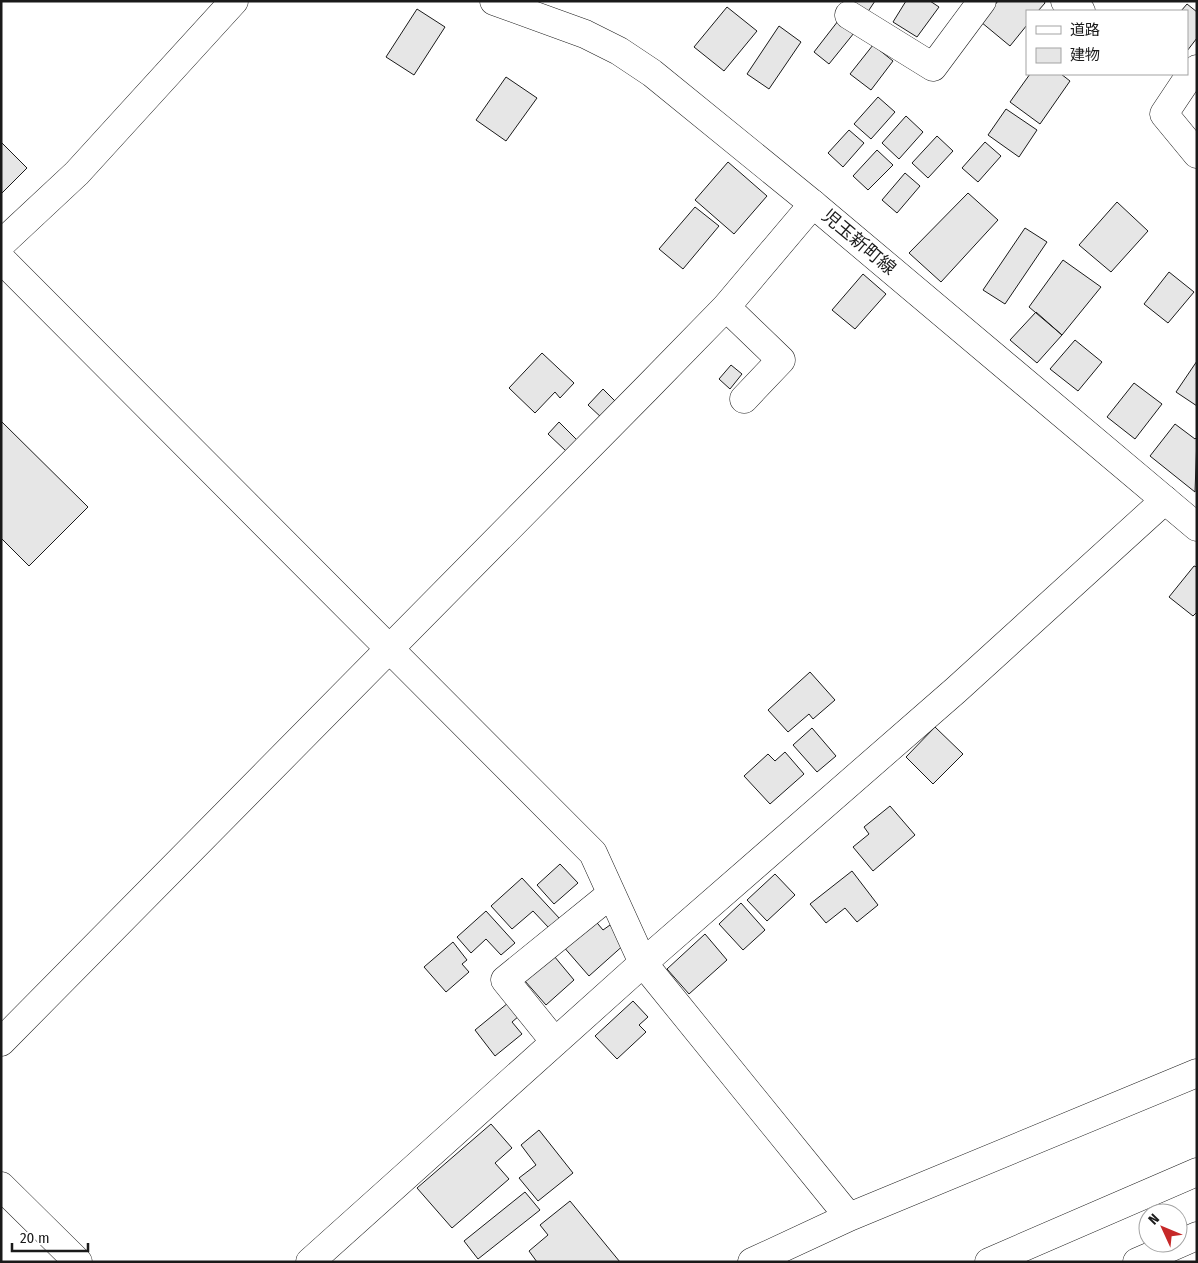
<svg xmlns="http://www.w3.org/2000/svg" width="1198" height="1263" font-family="'Fira Sans Condensed','Noto Sans JP',sans-serif">
  <style>
    .building { fill: #e6e6e6; stroke: #1a1a1a }
    .lines { fill: none; stroke-linecap: round; stroke-linejoin: round }
    .minor-casing { stroke: #1a1a1a; stroke-width: 29 }
    .major-casing { stroke: #1a1a1a; stroke-width: 29 }
    .highway-casing { stroke: #1a1a1a; stroke-width: 29 }
    .minor { stroke: #fff; stroke-width: 28 }
    .major { stroke: #fff; stroke-width: 28 }
    .highway { stroke: #fff; stroke-width: 28 }
    .labels { text-anchor: middle; dominant-baseline: central; stroke-width: 4; stroke-linejoin: round; paint-order: stroke }
    .street-label { font-size: 18px; fill: #1a1a1a; stroke: #fff }
  </style>
  <rect width="100%" height="100%" fill="#fff"/>
  <!-- building -->
  <path class="building" d="M845,1H875L865,16Z
    M906,1H930L939,7L917,37L893,22Z
    M998,1H1044L1045,3L1038,11H1027V25L1010,46L981,22Z
    M1187,4L1197,12V38L1187,51V11H1181Z
    M727,7L757,31L724,71L694,47Z
    M417,9L445,27L414,75L386,57Z
    M838,21L854,33L829,64L814,52Z
    M779,26L801,42L769,89L747,74Z
    M873,45L893,61L871,90L850,74Z
    M1030,74H1061L1070,81L1040,124L1010,102Z
    M506,77L537,98L506,141L476,120Z
    M878,97L895,112L871,139L854,124Z
    M1006,109L1037,130L1019,157L988,135Z
    M906,116L923,132L899,159L882,143Z
    M849,130L864,143L843,167L828,153Z
    M937,136L953,151L928,178L912,163Z
    M1,142L27,168L1,194Z
    M985,142L1001,156L978,182L962,168Z
    M877,150L893,165L868,190L853,176Z
    M728,162L767,196L734,234L695,200Z
    M905,173L920,186L897,213L882,200Z
    M968,193L998,220L941,282L909,253Z
    M1117,202L1148,231L1111,272L1079,245Z
    M695,207L719,226L683,269L659,249Z
    M1025,228L1047,242L1005,304L983,290Z
    M1063,260L1101,287L1062,335L1029,307Z
    M1169,272L1194,292L1168,323L1144,304Z
    M863,274L886,294L855,329L832,310Z
    M1036,312L1062,335L1037,363L1010,340Z
    M1075,340L1102,362L1078,391L1050,369Z
    M542,353L574,383L560,398L555,392L535,413L509,388Z
    M1197,361V406L1176,392Z
    M731,365L742,374L730,389L719,379Z
    M1134,383L1162,404L1135,439L1107,417Z
    M603,389L618,404L603,419L588,405Z
    M1,421L88,507L29,566L1,538Z
    M559,422L577,440L566,451L548,434Z
    M1175,424L1195,439L1197,437L1195,492L1150,456Z
    M1194,566L1197,567V612L1193,616L1169,597Z
    M810,672L835,700L813,719L809,714L788,732L768,710Z
    M935,727L963,754L933,784L906,757Z
    M812,728L836,756L817,772L793,745Z
    M785,752L804,774L770,804L744,776L768,754L775,761Z
    M890,806L915,835L873,871L853,847L869,834L864,827Z
    M560,864L578,883L554,904L537,885Z
    M852,871L878,905L857,922L845,908L826,923L810,904Z
    M775,874L795,895L767,921L747,900Z
    M522,878L560,919L549,928L533,911L512,929L491,906Z
    M741,903L765,930L743,950L719,924Z
    M486,911L515,943L501,955L486,939L471,953L457,937Z
    M593,918L603,930L610,925L626,943L589,976L562,945Z
    M705,934L727,960L689,994L667,969Z
    M453,942L467,960L462,964L469,972L446,992L424,967Z
    M554,956L574,980L546,1005L525,981Z
    M633,1001L648,1017L639,1025L646,1032L617,1059L595,1036Z
    M508,1003L519,1016L512,1022L522,1034L495,1056L475,1030Z
    M491,1124L512,1148L495,1163L509,1179L452,1228L417,1188Z
    M539,1130L573,1173L538,1201L519,1178L536,1165L521,1145Z
    M525,1192L540,1210L478,1259L464,1241Z
    M570,1201L620,1262H537L529,1251L548,1235L540,1225Z"/>
  <g class="lines">
    <!-- minor casing -->
    <g class="minor-casing">
      <path id="minor" d="M1065,1L1081,11
        M849,15L933,67L982,1
        M1197,69L1188,78L1164,114L1197,154
        M1,244L77,173L234,1
        M1,259L593,853L643,963L849,1217
        M726,307L781,360L744,399
        M1,1042L647,388L726,307L813,204
        M555,1042L505,980L611,894
        M1,1186L78,1262
        M310,1262L643,963L956,690L1165,500
        M752,1262L849,1217L1197,1073"/>
    </g>
    <!-- major casing -->
    <g class="major-casing">
      <path id="major" d="M494,1L585,34L619,51L652,73L813,204L1197,527"/>
    </g>
    <!-- highway casing -->
    <g class="highway-casing">
      <path id="highway" d="M989,1262L1197,1172
        M1137,1262L1197,1236"/>
    </g>
    <!-- minor -->
    <use href="#minor" class="minor"/>
    <!-- major -->
    <use href="#major" class="major"/>
    <!-- highway -->
    <use href="#highway" class="highway"/>
  </g>
  <g class="labels">
    <!-- street labels -->
    <g class="street-label">
      <text transform="translate(859 242) rotate(40)">児玉新町線</text>
    </g>
  </g>
  <!-- border -->
  <rect width="1198" height="1263" fill="none" stroke="#1a1a1a" stroke-width="5"/>
  <!-- legend -->
  <rect x="1026" y="10" width="162" height="65" fill="#ffffff" stroke="#a3a3a3"/>
  <rect x="1036" y="26" width="25" height="8" fill="#ffffff" stroke="#a3a3a3"/>
  <text x="1070" y="35" font-size="15" fill="#1a1a1a">道路</text>
  <rect x="1036" y="48" width="25" height="15" fill="#e6e6e6" stroke="#a3a3a3"/>
  <text x="1070" y="60" font-size="15" fill="#1a1a1a">建物</text>
  <!-- north arrow -->
  <g transform="translate(1163 1228) rotate(314)"><circle r="24" fill="#ffffff" stroke="#a3a3a3"/>
  <path d="M0-4L9 19L0 12L-9 19Z" fill="#c62828"/>
  <text y="-8" font-size="14" font-weight="bold" text-anchor="middle" fill="#1a1a1a">N</text>
  </g>
  <!-- scale -->
  <path d="M12 1243v8h76v-8" fill="none" stroke="#1a1a1a" stroke-width="2.5"/>
  <text x="20" y="1243" font-size="15" fill="#1a1a1a" stroke="#ffffff" stroke-width="4" paint-order="stroke">20 m</text>
</svg>
